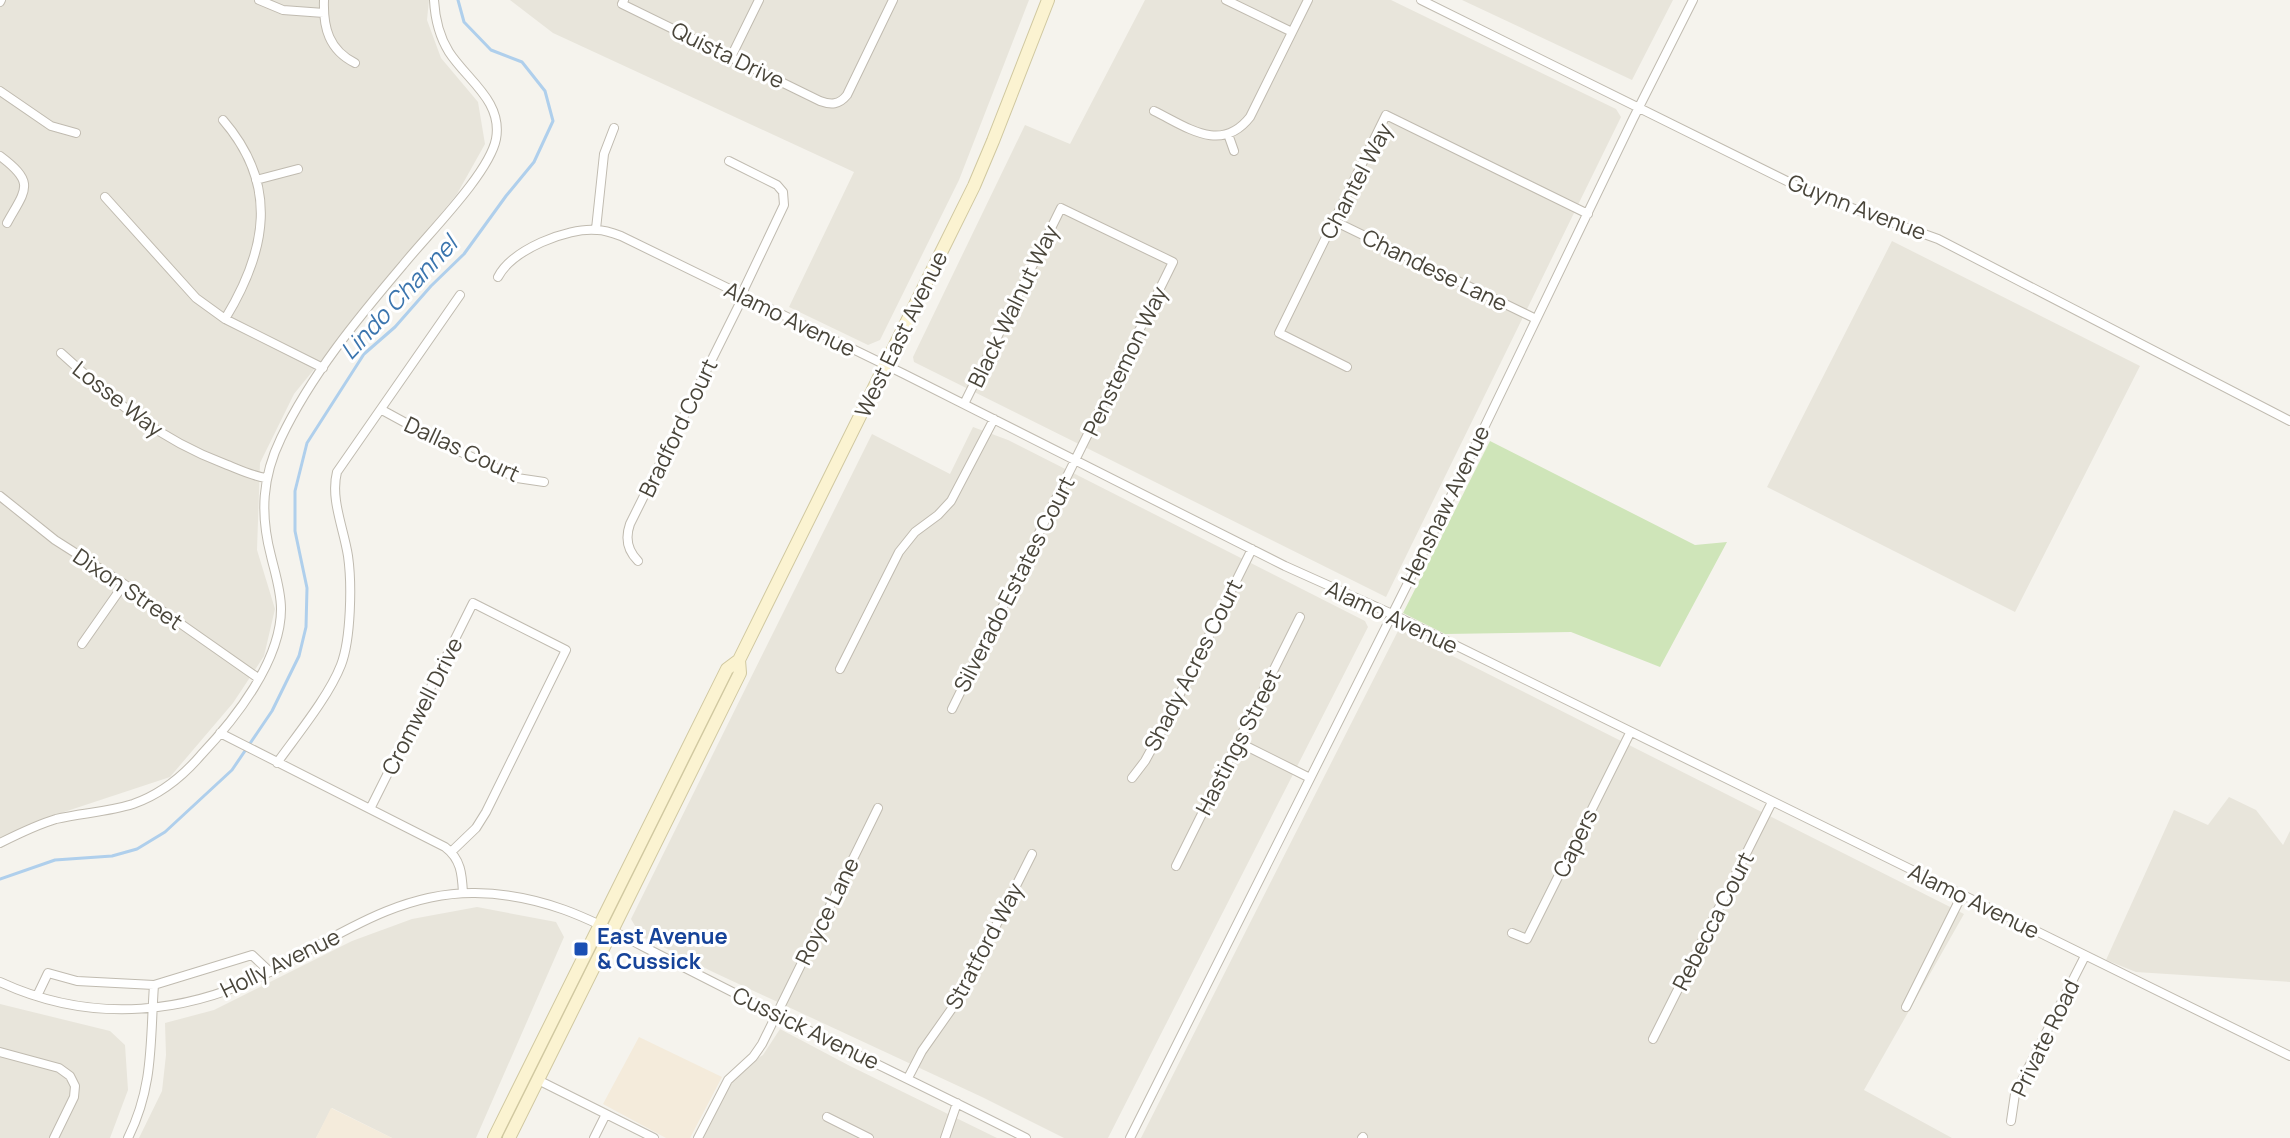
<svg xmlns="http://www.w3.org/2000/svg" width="2290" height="1138" font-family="Manrope,sans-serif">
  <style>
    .residential { fill: #e8e5db }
    .commercial { fill: #f4ebdb }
    .green { fill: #cfe5b9 }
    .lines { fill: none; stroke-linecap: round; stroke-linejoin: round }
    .stream { stroke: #afcfec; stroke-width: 3 }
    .street-casing { stroke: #c0bbb0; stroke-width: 10 }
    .secondary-casing { stroke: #d0c8a0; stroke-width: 14 }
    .street { stroke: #fff; stroke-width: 8 }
    .secondary { stroke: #fbf3d1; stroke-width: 12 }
    .transit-dot { fill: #1a4fb4; stroke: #fff; stroke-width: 3 }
    .labels { text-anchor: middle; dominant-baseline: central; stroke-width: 6; stroke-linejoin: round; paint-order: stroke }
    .street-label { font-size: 22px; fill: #49453a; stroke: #fff }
    .transit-label { font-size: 22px; font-weight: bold; fill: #164399; stroke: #fff; text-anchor: start }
    .water-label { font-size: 24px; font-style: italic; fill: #3b75ae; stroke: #fff }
  </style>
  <rect width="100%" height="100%" fill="#f5f3ed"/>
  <!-- residential -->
  <path class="residential" d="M0,0H429L427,20L441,58L478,102L485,144L457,194L294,394L260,463L257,550L275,609L264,656L233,703L170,777L55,815L0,838Z
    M510,0H1029L959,180L880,340L868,345L789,307L854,172L553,33Z
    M1145,0H1391L1616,109L1621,117L1386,597L914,362L913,357L1025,125L1070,144Z
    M1462,0H1673L1632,80Z
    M1892,241L2140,366L2015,612L1767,487Z
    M973,427L1008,440L1365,621L1368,627L1108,1138H1064L982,1097L713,972L641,936L631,919L872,434L950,474Z
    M1399,629L1964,914L1864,1090L1952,1138H1141Z
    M2229,797L2256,810L2283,845L2290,831V982L2136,972L2106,960L2174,810L2208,825Z
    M477,907L556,922L564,937L476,1138H392L332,1108L316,1138H139L162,1091L166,1055L165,1023L214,1010L352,941L412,919Z
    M0,1004L110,1031L125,1045L128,1090L110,1138H0Z
    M780,1029L850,1066L997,1138H695L710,1120L740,1069L763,1055Z"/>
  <!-- commercial -->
  <path class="commercial" d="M639,1037L722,1077L690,1138H666L603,1104Z
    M331,1108L392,1138H316Z"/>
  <!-- green -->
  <path class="green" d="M1490,441L1695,545L1727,542L1660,667L1571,632L1445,634L1403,613Z"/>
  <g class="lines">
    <!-- stream -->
    <path class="stream" d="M0,879L55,860L112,856L137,849L165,832L232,770L272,711L299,656L306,627L307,588L295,531V491L307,443L364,354L395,327L431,286L464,254L506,196L534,162L553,121L545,91L522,62L491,50L464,22L458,0"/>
    <!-- street casing -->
    <g class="street-casing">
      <path id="street" d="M259,0L283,10L324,13
        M324,0C323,28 329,50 355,63
        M624,0L622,4L820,101C831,105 839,105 847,95L893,0
        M1226,0L1292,32
        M1421,0L1813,194L1938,239L2290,421
        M0,2L1,0
        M731,57L759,0
        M0,91L51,126L76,133
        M1154,111C1187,127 1221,154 1250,117L1308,0
        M223,120C279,185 267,250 225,319
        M1228,134L1234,151
        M0,156C36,183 26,189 7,223
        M256,180L298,169
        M105,197L196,298L225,319L323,368
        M1334,221L1536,319
        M596,229L604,154L614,128
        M498,277C512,250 567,227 597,230C605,230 613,233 621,236L904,374L1285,566L1392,614L2290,1056
        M61,353C113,400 158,439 225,464C238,469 252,476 266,478
        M1347,367L1279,333L1386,115L1588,214
        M382,410L448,446L517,478L544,482
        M0,496L55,540L124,584L258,678
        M638,561C627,550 625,538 630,524L739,305L745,287L784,205L783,192L777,185L729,161
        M82,644L124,584
        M840,669L899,552L915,532L938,515L951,501L994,419
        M952,709L1173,262L1061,208L964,404
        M220,733L445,847C461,859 462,874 463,893
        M1238,742L1310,778
        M277,763C297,735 329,696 341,665C351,639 352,584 348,556C344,529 330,499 337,472L460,295
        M1132,778L1145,761L1162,730L1252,549
        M370,809L473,603L566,650L486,812L476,828L451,852
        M0,843C18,834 36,825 56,819C81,813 108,812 133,804C159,795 183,776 201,755C235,719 281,661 281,609C281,591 275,573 271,556C260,514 262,477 281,438C311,375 358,318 403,265C427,235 489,174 496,139C503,101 467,80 449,52C439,36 435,18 434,0
        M1176,866L1300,617
        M1512,933L1527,939L1630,733
        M0,982C93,1025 191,1015 279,967C341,933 402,892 475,893C541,894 589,918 646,948C682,966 718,985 754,1003C844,1049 936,1092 1026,1138
        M37,996L48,973L77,981L154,985L252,955L270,972
        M1906,1007L1962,895
        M1653,1039L1772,802
        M0,1052L59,1068L70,1076L75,1086L74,1097L54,1138
        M908,1078L922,1051L960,997L1032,854
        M538,1080L654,1138
        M827,1117L869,1138
        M2011,1121L2015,1094L2085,956
        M128,1138C154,1086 150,1041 154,985
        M594,1138L606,1114
        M698,1138L728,1080L753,1057L762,1044L878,808
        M945,1138L957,1103
        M1130,1138L1438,523L1633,119L1693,0
        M1362,1138L1363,1137"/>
    </g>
    <!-- secondary casing -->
    <g class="secondary-casing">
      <path id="secondary" d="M494,1138L727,669L739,660L974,186L993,141L1048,0
        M509,1138L740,673L739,660"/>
    </g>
    <!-- street -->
    <use href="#street" class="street"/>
    <!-- secondary -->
    <use href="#secondary" class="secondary"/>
  </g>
  <!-- markers -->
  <rect class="transit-dot" x="573" y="941" width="16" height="16" rx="4"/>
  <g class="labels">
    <!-- street labels -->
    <g class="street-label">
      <text transform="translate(728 55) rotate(26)">Quista Drive</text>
      <text transform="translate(1356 181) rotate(-62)">Chantel Way</text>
      <text transform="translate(1857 207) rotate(21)">Guynn Avenue</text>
      <text transform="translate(1435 270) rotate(26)">Chandese Lane</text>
      <text transform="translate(1013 306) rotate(-64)">Black Walnut Way</text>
      <text transform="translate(790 319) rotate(26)">Alamo Avenue</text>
      <text transform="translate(901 334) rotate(-64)">West East Avenue</text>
      <text transform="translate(1125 361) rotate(-64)">Penstemon Way</text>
      <text transform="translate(118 399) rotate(38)">Losse Way</text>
      <text transform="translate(678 428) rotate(-64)">Bradford Court</text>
      <text transform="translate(462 449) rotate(25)">Dallas Court</text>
      <text transform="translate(1445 505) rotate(-64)">Henshaw Avenue</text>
      <text transform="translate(1014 584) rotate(-63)">Silverado Estates Court</text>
      <text transform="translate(128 589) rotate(34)">Dixon Street</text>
      <text transform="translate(1392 617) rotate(25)">Alamo Avenue</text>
      <text transform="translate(1193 665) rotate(-63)">Shady Acres Court</text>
      <text transform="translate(422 706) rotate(-63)">Cromwell Drive</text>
      <text transform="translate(1238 742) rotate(-63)">Hastings Street</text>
      <text transform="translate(1575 843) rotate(-64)">Capers</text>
      <text transform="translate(1974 901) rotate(26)">Alamo Avenue</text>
      <text transform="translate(827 911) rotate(-64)">Royce Lane</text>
      <text transform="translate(1713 921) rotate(-63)">Rebecca Court</text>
      <text transform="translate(984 946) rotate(-62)">Stratford Way</text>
      <text transform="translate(280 963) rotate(-26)">Holly Avenue</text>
      <text transform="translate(806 1028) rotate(26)">Cussick Avenue</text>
      <text transform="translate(2045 1038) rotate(-64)">Private Road</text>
    </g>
    <!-- transit labels -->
    <g class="transit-label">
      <text x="597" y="936">East Avenue<tspan x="597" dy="25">&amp; Cussick</tspan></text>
    </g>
    <!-- water labels -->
    <g class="water-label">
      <text transform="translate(398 297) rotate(-47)">Lindo Channel</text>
    </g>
  </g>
</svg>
